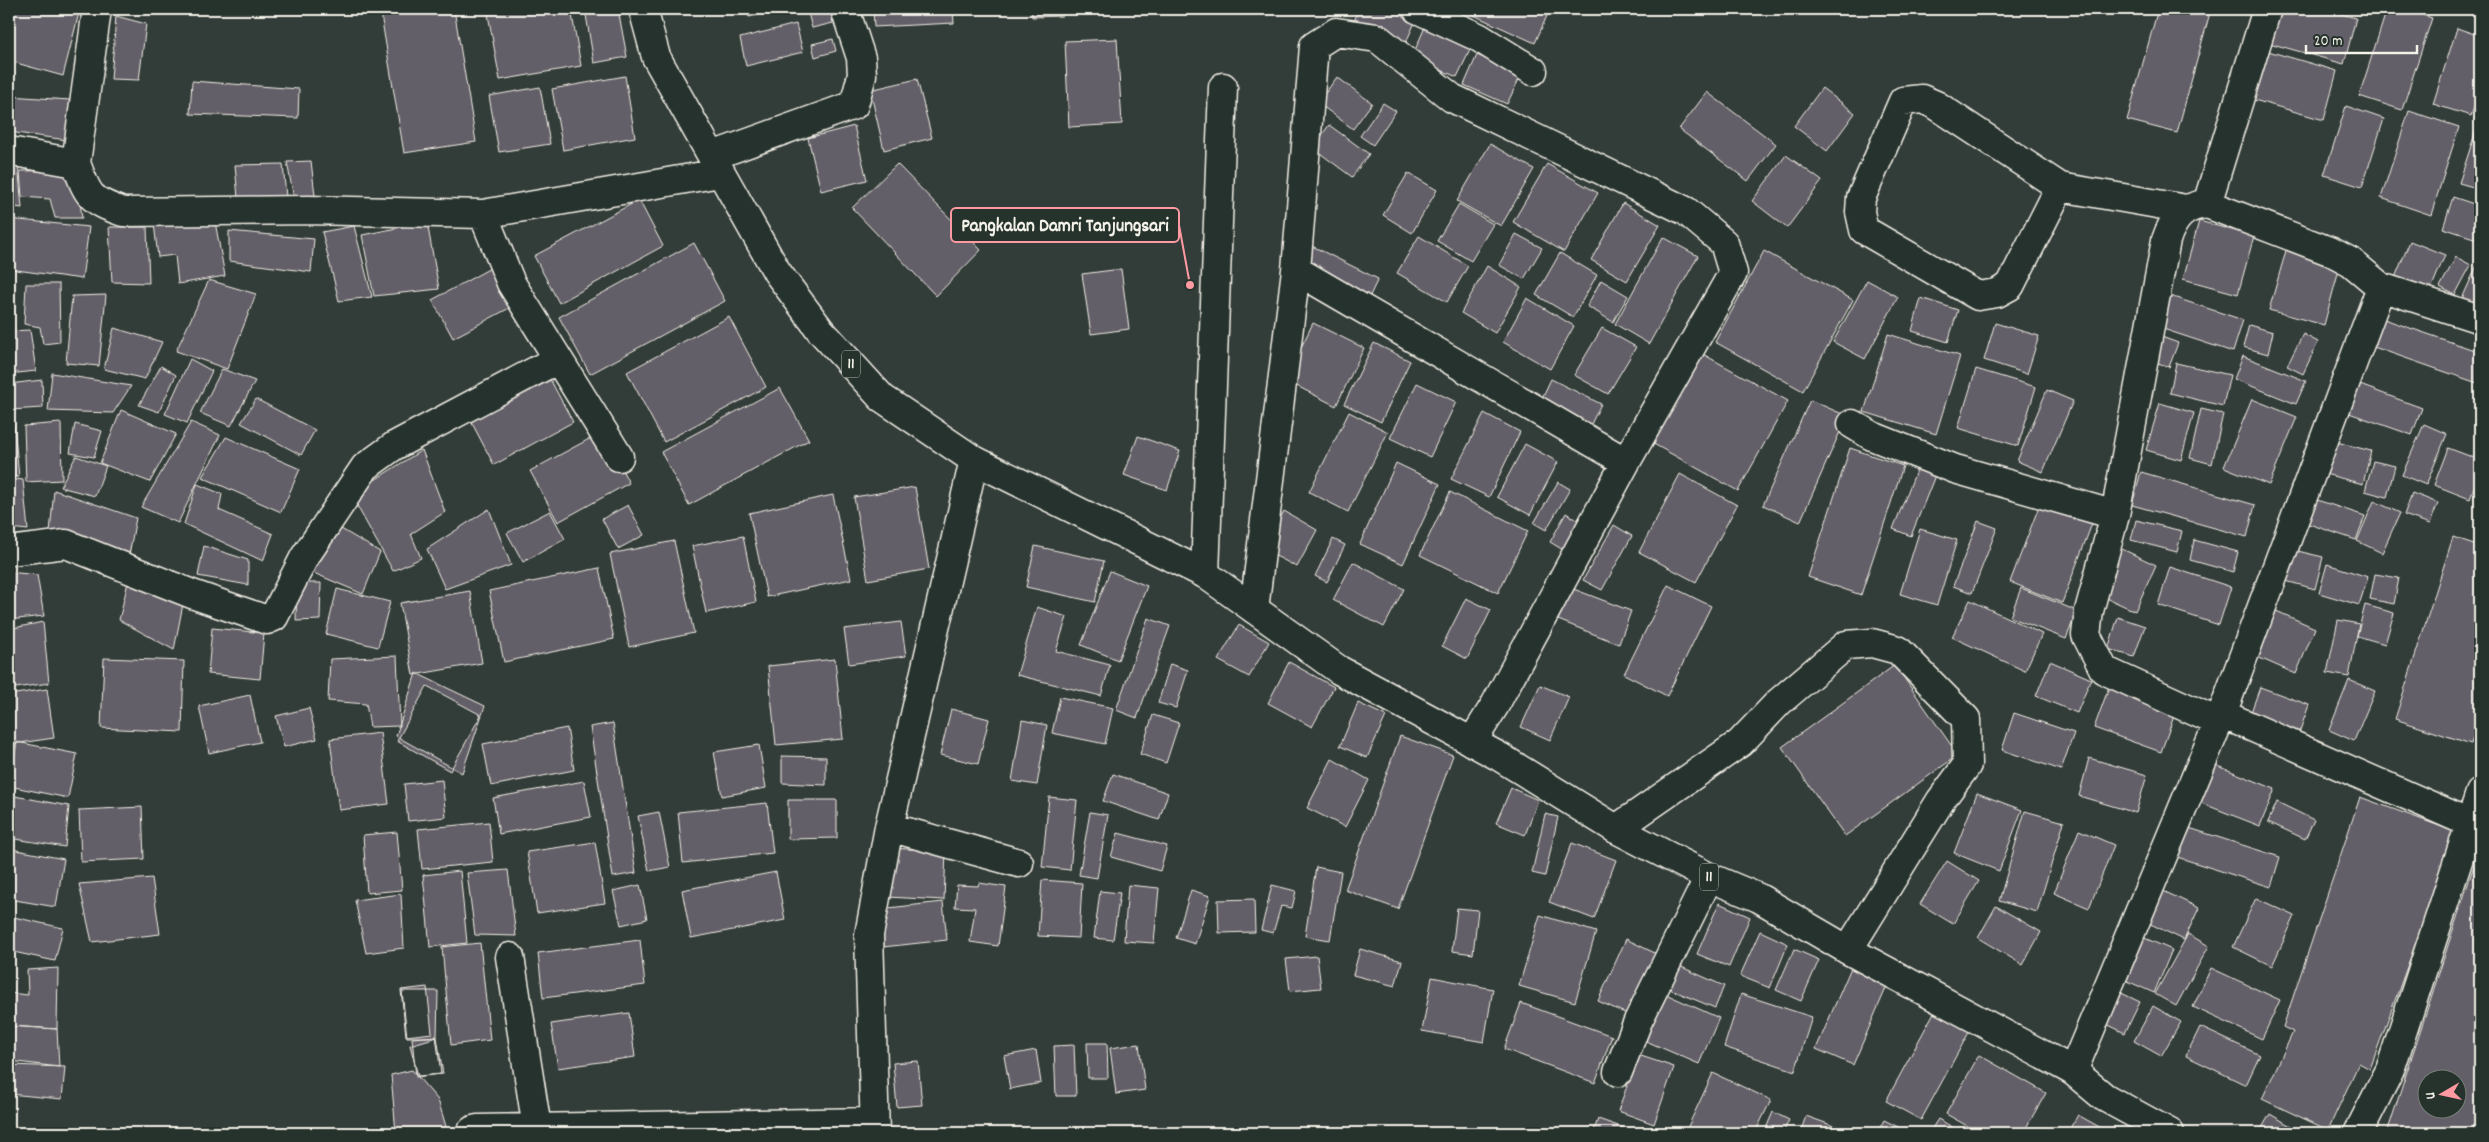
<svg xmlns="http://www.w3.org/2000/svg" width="2489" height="1142" font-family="Dekko,sans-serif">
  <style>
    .building { fill: #645e68; stroke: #f4f1e8; fill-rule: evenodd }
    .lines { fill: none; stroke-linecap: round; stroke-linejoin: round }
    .minor-casing { stroke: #f4f1e8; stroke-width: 31 }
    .highway-casing { stroke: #f4f1e8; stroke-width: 31 }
    .minor { stroke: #26332d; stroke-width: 28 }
    .highway { stroke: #26332d; stroke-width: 28 }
    .labels { text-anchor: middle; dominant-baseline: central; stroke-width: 5; stroke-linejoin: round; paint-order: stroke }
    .shield { fill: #26332d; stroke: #b6b8b0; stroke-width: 1 }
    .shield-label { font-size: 16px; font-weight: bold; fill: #f4f1e8 }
    .leader { fill: none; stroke: #ff9aa2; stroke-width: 2 }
    .callout-dot { fill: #ff9aa2; stroke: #26332d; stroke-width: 2 }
    .callout { fill: #26332d; stroke: #ff9aa2; stroke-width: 2 }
    .callout-label { font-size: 19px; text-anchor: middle; font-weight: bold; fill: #f4f1e8 }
  </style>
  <rect width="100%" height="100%" fill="#323c39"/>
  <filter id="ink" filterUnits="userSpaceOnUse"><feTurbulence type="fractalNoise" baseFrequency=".02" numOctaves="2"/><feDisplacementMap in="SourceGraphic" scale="10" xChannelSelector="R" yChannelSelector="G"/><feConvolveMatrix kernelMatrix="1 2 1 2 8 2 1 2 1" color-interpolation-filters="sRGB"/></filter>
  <g filter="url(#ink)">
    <!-- building -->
    <path class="building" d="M16,9H80L63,76L9,61V35Z
      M380,9H454L476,142L404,153Z
      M487,9H571L581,66L500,80Z
      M585,9H618L627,57L594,63Z
      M747,9H782L749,17Z
      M807,9H830L833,23L812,28Z
      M873,9H953L954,23L874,27Z
      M1031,9H1062V16L1032,17Z
      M1359,9H1390L1416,20L1403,49L1352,26Z
      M1468,9H1550L1535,43L1467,12Z
      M2158,9H2211L2177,133L2127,120Z
      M2271,9H2323L2356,18L2344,64L2262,41Z
      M2387,9H2404L2432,18L2402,110L2359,96Z
      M116,16L146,24L139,80L111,79Z
      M796,24L803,52L746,66L740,38Z
      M1425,27L1471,48L1457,77L1412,57Z
      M2457,28L2480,36V89L2471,116L2433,104Z
      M833,39L836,51L815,57L812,44Z
      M1117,39L1122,124L1069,127L1065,41Z
      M2268,51L2337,71L2324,120L2254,100Z
      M1477,55L1521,75L1507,104L1464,85Z
      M625,76L635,137L563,150L552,89Z
      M1337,77L1372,103L1353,129L1318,103Z
      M917,79L932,138L884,150L870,90Z
      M192,81L299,89L298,118L190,114Z
      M540,87L550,144L499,152L489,96Z
      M1822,88L1855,113L1827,151L1794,126Z
      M1707,92L1776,144L1748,181L1679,129Z
      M9,96L70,100L67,140L9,132Z
      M1383,103L1396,111L1373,145L1360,136Z
      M2346,106L2384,119L2362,187L2324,175Z
      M2409,111L2459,127L2431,215L2381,198Z
      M2480,118V189L2459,183Z
      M1329,125L1369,154L1352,177L1313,148Z
      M854,126L867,180L821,191L808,138Z
      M1490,144L1534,169L1501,226L1457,201Z
      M1786,155L1822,181L1787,228L1752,201Z
      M9,161L18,163L22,208L9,206Z
      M311,161L316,204H295L287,162Z
      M283,164L286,197L238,198L235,165Z
      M897,164L981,250L936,296L852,208Z
      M1547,164L1598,193L1564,252L1513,222Z
      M76,170L82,218H55L50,199L22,197L20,171Z
      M1408,173L1437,190L1412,233L1383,215Z
      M2453,197L2480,206V240L2443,228Z
      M639,200L663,246L559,303L534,256Z
      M1623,203L1660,225L1627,281L1591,260Z
      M1459,204L1493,224L1471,261L1437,241Z
      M153,215L214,216L225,276L178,284L175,255L158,257Z
      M9,219L89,227L82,279L9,269Z
      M2199,221L2254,236L2238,294L2183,279Z
      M427,222L439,289L374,296L362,235Z
      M354,226L372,297L339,301L322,232Z
      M109,227H147L149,283L112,282Z
      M229,231L314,239L311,272L229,261Z
      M1516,234L1542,248L1524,279L1499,265Z
      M1419,236L1468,266L1447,302L1397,273Z
      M1663,237L1698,256L1649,344L1615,324Z
      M2410,241L2445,255L2429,294L2394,280Z
      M694,243L725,301L590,374L559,317Z
      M1310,245L1378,279L1364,308L1296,274Z
      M2287,247L2341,262L2324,325L2269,310Z
      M1764,251L1853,300L1803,391L1715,342Z
      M1560,253L1597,275L1573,317L1536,295Z
      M2456,257L2471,265L2455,295L2440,287Z
      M2479,261L2480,301L2476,311L2460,303Z
      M496,265L517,304L453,338L432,300Z
      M1487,266L1521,287L1495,333L1461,313Z
      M1121,269L1129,329L1091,334L1082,274Z
      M209,280L256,294L227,369L176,351Z
      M1601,280L1628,296L1613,322L1587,306Z
      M1867,280L1898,297L1865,359L1833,342Z
      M26,284H59L60,342L43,344L40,327L24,324Z
      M106,295L99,366L66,363L72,296Z
      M2170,296L2243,320L2233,352L2160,328Z
      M1527,298L1574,326L1550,369L1503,342Z
      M1921,298L1958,310L1948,342L1912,331Z
      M729,317L766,387L664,442L627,372Z
      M2378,317L2480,352V384L2368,345Z
      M1313,323L1364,348L1336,406L1285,380Z
      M1995,323L2039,336L2027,374L1984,360Z
      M2249,325L2273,332L2268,354L2243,347Z
      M114,328L162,342L145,379L104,369Z
      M1602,328L1636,347L1608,394L1574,375Z
      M30,330L36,371L9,374V331Z
      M1888,334L1960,356L1936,434L1864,412Z
      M2303,334L2318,342L2303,374L2287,366Z
      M2159,336L2178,343L2169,367L2150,360Z
      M1374,343L1410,361L1381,422L1344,404Z
      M1699,352L1788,401L1738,491L1650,442Z
      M2243,356L2306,381L2296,404L2234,379Z
      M190,359L212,371L187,423L165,414Z
      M2176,363L2230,375L2223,406L2170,393Z
      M161,366L176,375L159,412L139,405Z
      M544,368L573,422L494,465L465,410Z
      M222,369L255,381L231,426L200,413Z
      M1976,369L2036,387L2018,446L1958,428Z
      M52,373L131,386L113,413L48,411Z
      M1551,379L1601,404L1583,440L1534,415Z
      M42,380L43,408L10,410L9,384Z
      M1417,383L1456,402L1430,457L1390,438Z
      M2360,385L2422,408L2412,435L2349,413Z
      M780,388L809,440L689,505L661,452Z
      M2047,390L2073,401L2043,472L2017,461Z
      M256,399L315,430L301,455L241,423Z
      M2252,399L2297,417L2269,485L2224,467Z
      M1810,400L1847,416L1800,522L1763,505Z
      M2160,403L2194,413L2181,460L2146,450Z
      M2201,409L2223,414L2212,464L2190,458Z
      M121,410L176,434L150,482L100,463Z
      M1349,412L1388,432L1348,512L1309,492Z
      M1484,413L1520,432L1489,497L1451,479Z
      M9,415H13L19,477L9,476Z
      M191,422L220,435L178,523L141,507Z
      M61,423L62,480L26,482L24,426Z
      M75,424L102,431L94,457L70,453Z
      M2424,424L2447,434L2426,485L2402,475Z
      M602,432L629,483L558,522L530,471Z
      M1138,436L1180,451L1167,490L1124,475Z
      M226,437L300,469L281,512L202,477Z
      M2333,441L2371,451L2363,484L2325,474Z
      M1525,444L1558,462L1530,515L1497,497Z
      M1850,448L1903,466L1861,595L1808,577Z
      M2448,448L2480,460V470L2470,499L2434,485Z
      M422,450L445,512L411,534L421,558L393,571L351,495Z
      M76,456L106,466L95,496L60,487Z
      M1920,461L1938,468L1911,536L1893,529Z
      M2373,461L2395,466L2387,497L2365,491Z
      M1396,463L1440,484L1403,564L1360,544Z
      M2141,472L2255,505L2247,537L2132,505Z
      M1680,474L1737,505L1696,582L1639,552Z
      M9,478L23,480L28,530L9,528Z
      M1558,482L1570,489L1546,530L1534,523Z
      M197,484L222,494L219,510L273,534L263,561L184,524Z
      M915,487L929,569L868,580L854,497Z
      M54,490L136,518L129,555L50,532Z
      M1450,492L1528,531L1498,593L1420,555Z
      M2412,493L2438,503L2430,524L2404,515Z
      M833,495L851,579L767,597L749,513Z
      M2314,499L2365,516L2356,540L2306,523Z
      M2041,501L2093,521L2062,603L2010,582Z
      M2374,501L2400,513L2382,553L2357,541Z
      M628,505L644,535L618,549L602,519Z
      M489,509L511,565L445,589L427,549Z
      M550,511L565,539L523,562L507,533Z
      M1284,511L1317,530L1297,567L1264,550Z
      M1566,513L1584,524L1568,553L1550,542Z
      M2136,520L2182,531L2177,552L2131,540Z
      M1978,521L1997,528L1972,593L1953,586Z
      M331,523L380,552L363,594L309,571Z
      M1614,525L1632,536L1602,590L1583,580Z
      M1920,529L1957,540L1937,605L1900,594Z
      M743,536L756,602L706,613L692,546Z
      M2453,537L2480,546V716L2471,744L2395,719Z
      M1333,539L1345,545L1327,582L1315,576Z
      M2194,540L2238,552L2233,572L2190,560Z
      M674,541L694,633L629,647L610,554Z
      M204,546L248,560V585L198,576Z
      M1035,546L1104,561L1095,602L1026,587Z
      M2122,549L2156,565L2135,611L2100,595Z
      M2289,549L2323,557L2315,589L2282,580Z
      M1353,562L1404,589L1384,627L1333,600Z
      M2327,564L2368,577L2359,605L2319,593Z
      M2170,567L2231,587L2219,625L2158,605Z
      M599,568L614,639L504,662L489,591Z
      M1110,571L1147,586L1118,660L1081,645Z
      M9,572L37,575L44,616L9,620Z
      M2375,574L2399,578L2394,604L2370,599Z
      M129,578L183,604L174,650L119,620Z
      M297,583H321L320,620L296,621Z
      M1668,585L1711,606L1667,696L1624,674Z
      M1571,588L1631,611L1619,644L1558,620Z
      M2021,588L2077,611L2066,639L2010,617Z
      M337,589L390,602L378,647L326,634Z
      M470,591L482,663L413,675L400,603Z
      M1466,598L1491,610L1467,659L1442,646Z
      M1970,600L2042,634L2025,671L1952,637Z
      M2365,605L2394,613L2385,644L2357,636Z
      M1037,607L1067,617L1056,651L1110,665L1101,696L1017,675Z
      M2274,610L2315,628L2296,674L2255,656Z
      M2118,617L2145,626L2134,657L2108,649Z
      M1148,618L1170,626L1137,718L1116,710Z
      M2338,620L2359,624L2349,677L2327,673Z
      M43,622L49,683L9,689V629Z
      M901,622L906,656L849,664L844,629Z
      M1239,625L1269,642L1249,677L1218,660Z
      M212,628L264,633L260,679L208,674Z
      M397,656L400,726L370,727L366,704L328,701L330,659Z
      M104,658L184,661L182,732L101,728Z
      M835,659L843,739L776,745L768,666Z
      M2050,661L2091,679L2077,713L2036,696Z
      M1289,662L1334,687L1312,727L1268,703Z
      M1170,664L1188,670L1176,708L1158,703Z
      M1895,665L1958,755L1845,836L1782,747Z
      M416,673L485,706L462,773L396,736Z
      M2349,680L2375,691L2354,741L2329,730Z
      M2110,684L2177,708L2161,752L2094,728Z
      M1540,685L1569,697L1550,740L1521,727Z
      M427,686L481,715L450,771L397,741Z
      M2260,687L2309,705L2299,733L2250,715Z
      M47,689L54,738L13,744L9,719V695Z
      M250,695L260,742L209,753L199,706Z
      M1060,697L1113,708L1105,744L1052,733Z
      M1358,703L1386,716L1367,758L1340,746Z
      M309,708L317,739L284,747L276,716Z
      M951,709L989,719L978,764L940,755Z
      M2014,713L2074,733L2061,770L2002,750Z
      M1153,715L1179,723L1166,763L1140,754Z
      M1022,720L1047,725L1037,785L1012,781Z
      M613,723L636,873L613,877L590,727Z
      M567,728L574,770L491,786L483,744Z
      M380,733L389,804L339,810L330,739Z
      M1400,736L1453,755L1398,909L1345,890Z
      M17,742L77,754L68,798L9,786Z
      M759,745L766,788L722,796L714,752Z
      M782,756L826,757V785L782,783Z
      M2089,758L2147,775L2136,813L2079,796Z
      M1332,759L1369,780L1345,827L1307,808Z
      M2206,761L2275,789L2260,826L2191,799Z
      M1113,774L1168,793L1159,820L1103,801Z
      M442,780L446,817L408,821L404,784Z
      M584,781L591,817L499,834L493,798Z
      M1511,788L1538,800L1525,835L1496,823Z
      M1977,793L2022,810L1999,871L1954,853Z
      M9,795L69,806L65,847L9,838Z
      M1049,797L1077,800L1070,870L1042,867Z
      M2360,797L2456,832L2370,1069L2359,1063L2328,1130L2262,1099L2293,1032L2283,1027Z
      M788,800H837V838L788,839Z
      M2277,802L2314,820L2305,839L2268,822Z
      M767,803L773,853L683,863L678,812Z
      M142,807L144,859L81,862L79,810Z
      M2025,811L2064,822L2037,912L1999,901Z
      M659,812L670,867L649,871L638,816Z
      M1090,812L1108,815L1097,878L1079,875Z
      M1545,814L1558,817L1545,876L1532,873Z
      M489,822L493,862L422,869L418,829Z
      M2186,827L2280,857L2271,887L2177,857Z
      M2079,830L2114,845L2089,908L2054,893Z
      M397,832L402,890L367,893L363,835Z
      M1118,833L1167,846L1160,871L1111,857Z
      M595,842L605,903L537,913L527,852Z
      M1572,843L1616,860L1594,919L1549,902Z
      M2480,847V1133H2387ZM2426,1080H2456V1110H2426Z
      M889,848L946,851L944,900L887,897Z
      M11,849L64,859L56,907L9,899Z
      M1947,861L1979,881L1953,924L1920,904Z
      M1316,867L1341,872L1330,940L1305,936Z
      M508,870L516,936L475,935L467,873Z
      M460,871L467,943L430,947L423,875Z
      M776,872L785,920L691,938L682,890Z
      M152,878L160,934L92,942L79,884Z
      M1042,880L1082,883L1079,938L1038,936Z
      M979,883L1006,887L998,946L970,942L975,908L955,907L957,885L978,886Z
      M640,885L647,919L621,925L613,891Z
      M1128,885L1159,888L1154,943L1124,941Z
      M1272,885L1296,891L1292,908L1281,906L1273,933L1261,930Z
      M2155,887L2199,908L2184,940L2140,919Z
      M1191,890L1210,896L1195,944L1176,938Z
      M1100,891L1120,893L1113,940L1094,938Z
      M401,894L404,948L366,953L355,900Z
      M2256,898L2295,916L2272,966L2233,947Z
      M1254,899L1255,932L1219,933L1218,900Z
      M943,902L947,940L883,947L879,909Z
      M1719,903L1750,917L1729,967L1697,954Z
      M1996,906L2041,932L2023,965L1978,938Z
      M1457,908L1478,910L1473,954L1452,951Z
      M1540,915L1596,932L1575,1002L1519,986Z
      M9,916L63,928L55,961L9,951Z
      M1760,931L1788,944L1770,988L1740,976Z
      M2133,933L2172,950L2154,993L2114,975Z
      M2188,934L2209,946L2176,1006L2155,994Z
      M1626,939L1663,957L1636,1018L1598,1001Z
      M640,940L645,985L543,998L538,953Z
      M480,943L490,1040L451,1045L442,947Z
      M1360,949L1402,961L1395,986L1353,975Z
      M1794,949L1819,960L1801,1001L1776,990Z
      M1317,956L1321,988L1290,991L1286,959Z
      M1853,963L1890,979L1853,1065L1816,1049Z
      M1677,965L1724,986L1715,1008L1667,988Z
      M58,968L57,1029L9,1026V993L28,995L27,970Z
      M2211,968L2280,1000L2262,1039L2193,1007Z
      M1432,977L1493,989L1484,1042L1422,1031Z
      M427,987L432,1033L406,1036L401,990Z
      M2111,988L2140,1002L2125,1033L2096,1019Z
      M402,991H438L437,1037H407Z
      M1659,991L1719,1018L1699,1064L1639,1038Z
      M1741,994L1812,1017L1795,1071L1724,1047Z
      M1521,1003L1612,1036L1595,1083L1504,1049Z
      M1938,1005L1973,1025L1921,1120L1886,1101Z
      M2153,1006L2181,1022L2161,1056L2134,1041Z
      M629,1013L635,1057L558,1068L551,1024Z
      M9,1026L57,1029L59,1067L9,1061Z
      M2200,1027L2260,1055L2246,1085L2186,1056Z
      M436,1036L441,1074L416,1077L412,1038Z
      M437,1037L443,1074L418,1076L410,1045Z
      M1087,1043H1107L1108,1078H1088Z
      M1139,1044L1145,1090L1116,1094L1110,1048Z
      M1074,1045L1076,1096H1056L1054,1046Z
      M1036,1050L1041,1083L1010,1089L1004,1056Z
      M1638,1055L1674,1067L1654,1124L1618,1111Z
      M1979,1055L2046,1093L2023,1133H1980L1946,1114Z
      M918,1061L922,1105L897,1107L893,1063Z
      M9,1065L65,1067L62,1099L9,1094Z
      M412,1070L438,1100L448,1133H396L391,1075Z
      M1713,1073L1771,1100L1755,1133H1685Z
      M1773,1112L1789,1120L1783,1133H1764Z
      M2270,1114L2303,1133H2259Z
      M2078,1115L2103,1129L2101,1133H2067Z
      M1806,1116L1842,1129L1840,1133H1800Z
      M1598,1119L1624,1128L1622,1133H1593Z
      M1938,1119L1963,1133H1929Z
      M1884,1120L1910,1133H1877Z"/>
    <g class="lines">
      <!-- minor casing -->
      <g class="minor-casing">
        <path id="minor" d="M1417,9L1478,37L1533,71
          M9,151L76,163C88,196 89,200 123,212L308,210L483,214L720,173
          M712,156L854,105L862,75L861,58L845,9
          M76,163L97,9
          M2060,187L2010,286L1997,293L1978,296L1864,230L1860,212L1861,198L1903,101L1922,99L1936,105L2060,187L2186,209
          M2207,204L2267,9
          M483,214L511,283L619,457
          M1296,270L1626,462
          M1852,424L1872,436L1955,469L2115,515
          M9,551L66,544L192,594L267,620L274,617L304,558L365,467L394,446L558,359
          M1205,574L1223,87
          M1254,609L1296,270L1314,46L1336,32L1377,38L1452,98L1686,211L1724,243L1733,273L1626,462L1495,705L1472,742
          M2222,714L2470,823
          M2218,722L2104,670L2086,635L2089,611L2115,515L2166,240C2173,219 2183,206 2207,204L2332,252L2351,262L2381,287
          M889,827L1019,863
          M1616,829L1740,743L1779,702L1846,645L1872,643L1898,650L1966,719L1967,765L1941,800L1848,950
          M510,957L537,1128
          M2073,1071L2222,714L2381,287L2480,319
          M1618,1072L1638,1021L1709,877
          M470,1133L473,1130L477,1129L874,1122
          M875,1133L869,935L889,827L974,460
          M2358,1133L2390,1070L2480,793"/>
      </g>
      <!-- highway casing -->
      <g class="highway-casing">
        <path id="highway" d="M643,9L656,57L777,272L821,331L882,398L974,460L1205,574L1339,670L1500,757L1616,829L1709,877L1759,898L1848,950L2073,1071L2104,1097L2170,1133"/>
      </g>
      <!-- minor -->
      <use href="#minor" class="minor"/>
      <!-- highway -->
      <use href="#highway" class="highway"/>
    </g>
  </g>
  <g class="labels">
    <!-- shield labels -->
    <g class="shield">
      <rect x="842" y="350.5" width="18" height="27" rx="4"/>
      <rect x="1700" y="863.5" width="18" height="27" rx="4"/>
    </g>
    <g class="shield-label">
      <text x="851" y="364">11</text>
      <text x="1709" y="877">11</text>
    </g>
  </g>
  <!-- callouts -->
  <path class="leader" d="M1190 285L1179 225"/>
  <circle class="callout-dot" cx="1190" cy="285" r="5"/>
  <rect class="callout" x="951" y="208" width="228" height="34" rx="5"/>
  <g class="callout-label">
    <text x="1065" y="231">Pangkalan Damri Tanjungsari</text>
  </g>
  <!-- margin -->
  <rect width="2489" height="1142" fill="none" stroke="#26332d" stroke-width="30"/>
  <rect x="15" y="15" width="2459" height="1112" fill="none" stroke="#f4f1e8" stroke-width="2" filter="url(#ink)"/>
  <!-- north arrow -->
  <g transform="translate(2442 1094) rotate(261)"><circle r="24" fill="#26332d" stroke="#787f78"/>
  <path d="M0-4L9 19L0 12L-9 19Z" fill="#ff9aa2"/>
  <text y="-8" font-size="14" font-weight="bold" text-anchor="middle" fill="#f4f1e8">U</text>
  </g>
  <!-- scale -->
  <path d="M2306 45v8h111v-8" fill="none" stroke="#f4f1e8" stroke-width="2.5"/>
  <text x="2314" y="45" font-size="15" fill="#f4f1e8" stroke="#26332d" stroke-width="4" paint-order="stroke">20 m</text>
</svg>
